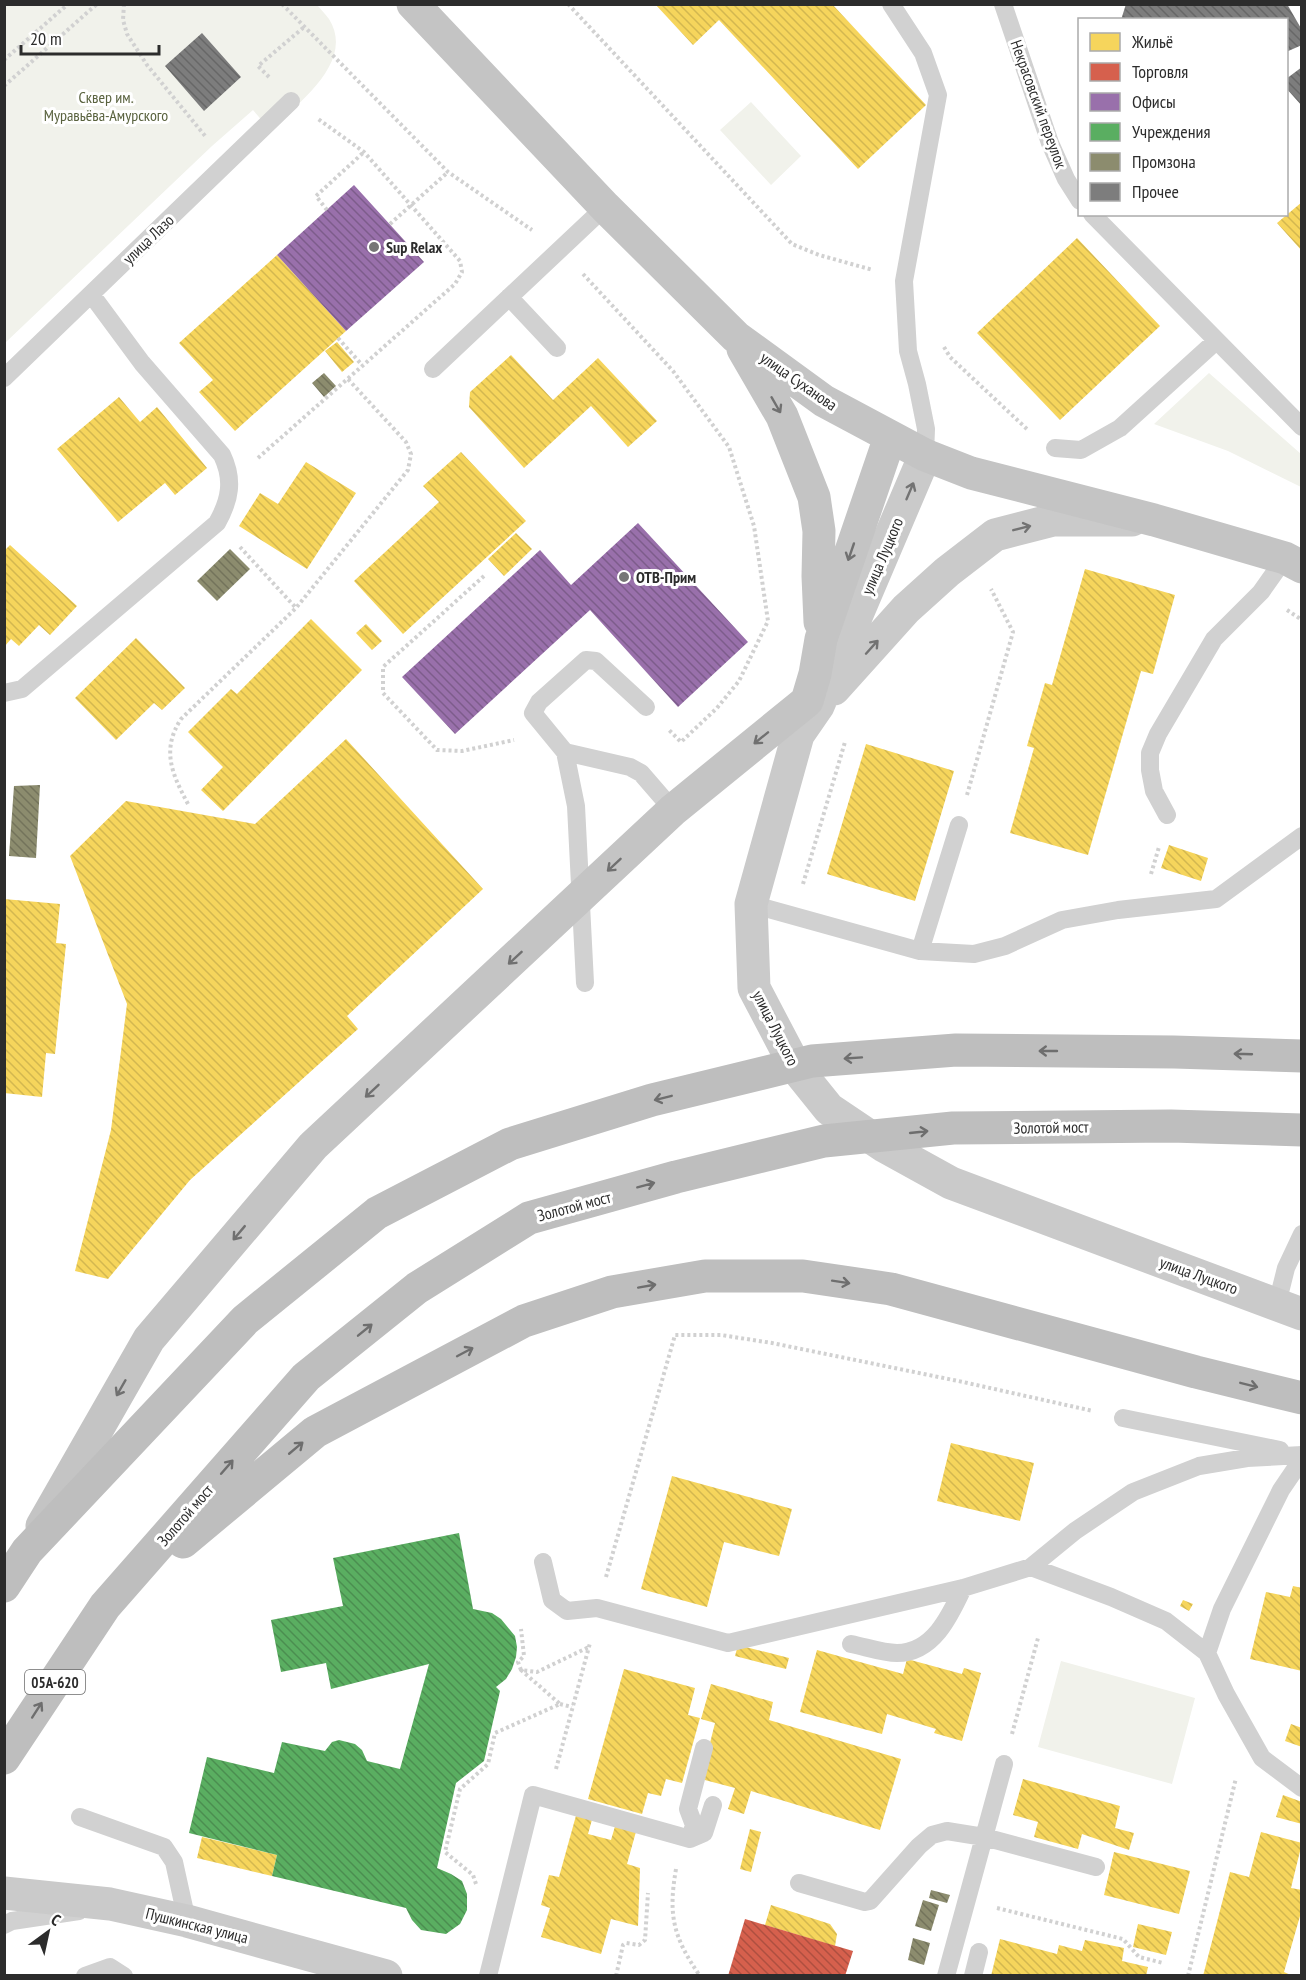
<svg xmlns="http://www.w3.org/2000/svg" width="1306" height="1980" font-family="'PT Sans Narrow',sans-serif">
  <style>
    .park { fill: #f1f2eb }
    .homes { fill: url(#homes-back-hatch) }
    .shops { fill: url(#shops-back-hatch) }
    .offices { fill: url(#offices-back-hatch) }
    .public { fill: url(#public-back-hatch) }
    .industry { fill: url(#industry-back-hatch) }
    .building { fill: url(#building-back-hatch) }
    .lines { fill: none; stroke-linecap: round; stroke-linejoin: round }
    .path { stroke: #d1d1d1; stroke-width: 4; stroke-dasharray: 3 3; stroke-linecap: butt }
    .lane { stroke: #d1d1d1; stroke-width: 18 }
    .secondary { stroke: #cacaca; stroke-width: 33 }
    .primary { stroke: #c4c4c4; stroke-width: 33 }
    .highway { stroke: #bebebe; stroke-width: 33 }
    .oneway { stroke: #707070 }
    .oneway2 { stroke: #737373 }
    .oneway3 { stroke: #6e6e6e }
    .poi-dot { fill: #767676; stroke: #fff; stroke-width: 2 }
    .labels { text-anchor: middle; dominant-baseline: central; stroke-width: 6; stroke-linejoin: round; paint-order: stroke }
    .shield { fill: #fff; stroke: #6b6b6b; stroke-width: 1.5 }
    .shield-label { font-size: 15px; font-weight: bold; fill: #2c2c2c }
    .park-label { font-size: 16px; fill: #59623e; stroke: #fff }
    .street-label { font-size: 16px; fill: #2c2c2c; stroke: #fff }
    .poi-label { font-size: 16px; font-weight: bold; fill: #2c2c2c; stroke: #fff; text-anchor: start }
  </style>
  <defs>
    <pattern id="homes-back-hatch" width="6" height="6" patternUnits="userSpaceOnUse" patternTransform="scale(1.5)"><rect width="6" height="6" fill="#f6d55c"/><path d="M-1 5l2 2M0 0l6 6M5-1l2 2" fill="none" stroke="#d3b750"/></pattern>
    <pattern id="shops-back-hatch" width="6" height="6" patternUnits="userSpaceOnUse" patternTransform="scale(1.5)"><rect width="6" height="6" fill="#d6604d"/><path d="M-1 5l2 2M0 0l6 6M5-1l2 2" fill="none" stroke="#ae4f40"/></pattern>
    <pattern id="offices-back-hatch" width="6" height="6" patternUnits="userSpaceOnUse" patternTransform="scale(1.5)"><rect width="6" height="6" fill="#9970ab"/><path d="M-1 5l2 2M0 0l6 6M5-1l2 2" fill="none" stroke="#7d5c8b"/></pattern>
    <pattern id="public-back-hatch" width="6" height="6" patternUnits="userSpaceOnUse" patternTransform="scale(1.5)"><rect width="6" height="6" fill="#5aae61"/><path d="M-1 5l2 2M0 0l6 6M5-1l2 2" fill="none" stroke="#4b8e50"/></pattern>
    <pattern id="industry-back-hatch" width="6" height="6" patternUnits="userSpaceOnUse" patternTransform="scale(1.5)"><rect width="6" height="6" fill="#8c8c6e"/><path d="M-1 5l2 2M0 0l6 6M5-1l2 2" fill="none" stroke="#73735b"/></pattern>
    <pattern id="building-back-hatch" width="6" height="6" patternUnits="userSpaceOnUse" patternTransform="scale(1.5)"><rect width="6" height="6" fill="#7d7d7d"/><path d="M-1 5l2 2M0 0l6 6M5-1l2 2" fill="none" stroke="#676767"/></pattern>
  </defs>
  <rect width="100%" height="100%" fill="#fff"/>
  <!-- park -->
  <path class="park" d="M5,5H317C321,9 325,14 329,19C356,62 297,104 270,130L253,110L212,146L5,343Z
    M751,102L801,156L771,185L720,130Z
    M1209,373L1301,454V487L1228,451L1154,424Z
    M1061,1661L1195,1698L1172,1784L1038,1747Z"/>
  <!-- homes -->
  <path class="homes" d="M655,4H832L926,105L858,169L719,20L693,45Z
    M1302,202V251L1277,223Z
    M1077,238L1160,326L1060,420L977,333Z
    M277,255L346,331L235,431L199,392L213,380L179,343Z
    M337,342L354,362L342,372L325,351Z
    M511,355L553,400L598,358L657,421L628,447L591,406L524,468L469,407L470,392Z
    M119,397L140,422L157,407L207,468L175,495L165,483L118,522L57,449Z
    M461,452L526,521L403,634L354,581L439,502L423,486Z
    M306,462L356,493L307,569L239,526L260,493L278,504Z
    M516,533L532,549L504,576L488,559Z
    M10,545L77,606L50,635L39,625L19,646L11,639L4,647V551Z
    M1085,569L1175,595L1153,674L1141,671L1088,855L1010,833L1034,748L1027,746L1045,683L1052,685Z
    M311,619L362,670L223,811L201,790L223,767L188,732L231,689L237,694Z
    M366,624L382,641L372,650L356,633Z
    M136,638L185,688L162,710L154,703L116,740L75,698Z
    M346,739L483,889L347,1016L358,1029L190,1180L108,1279L75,1271L111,1130L127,1004L70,856L126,801L255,824Z
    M866,744L954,771L915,901L827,874Z
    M1169,845L1208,858L1201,881L1161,868Z
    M4,899L60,904L56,943L66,944L55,1054L46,1053L42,1097L4,1093Z
    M951,1443L1034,1463L1020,1521L937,1501Z
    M672,1476L792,1509L779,1556L724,1542L707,1607L641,1589Z
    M1293,1586L1302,1588V1671L1250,1659L1266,1592L1290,1597Z
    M1183,1600L1193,1604L1189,1611L1180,1606Z
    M738,1645L789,1658L786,1669L735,1656Z
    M817,1650L903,1674L907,1659L962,1674L964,1668L981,1673L962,1741L934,1733L936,1729L887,1714L882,1734L800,1712Z
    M624,1669L695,1688L688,1715L700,1718L682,1783L666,1779L661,1796L648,1793L642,1814L588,1799Z
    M711,1684L773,1702L769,1720L901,1759L880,1830L751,1791L744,1814L728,1809L735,1788L701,1779L715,1723L701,1719Z
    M1291,1724L1302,1728V1747L1285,1741Z
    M1023,1779L1120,1806L1115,1828L1134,1833L1129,1850L1082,1834L1078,1849L1034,1837L1038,1822L1013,1815Z
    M1283,1795L1302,1802V1824L1276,1817Z
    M577,1812L593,1816L588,1834L611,1840L616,1823L637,1828L627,1864L640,1868L638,1926L611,1919L601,1954L541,1937L550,1908L541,1905L549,1875L559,1877Z
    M750,1829L761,1832L751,1872L740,1869Z
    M1261,1832L1302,1843L1291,1888L1302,1890V1909L1284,1972L1293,1976H1203L1230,1872L1249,1877Z
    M202,1837L277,1855L272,1876L197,1858Z
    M1114,1852L1190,1871L1179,1914L1104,1895Z
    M771,1905L830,1924L837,1934L835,1946L765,1925Z
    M1138,1924L1172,1932L1166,1955L1133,1947Z
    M1000,1939L1057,1954L1059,1945L1082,1951L1085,1940L1124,1948L1122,1961L1148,1967L1146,1976H991Z"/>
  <!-- shops -->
  <path class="shops" d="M745,1919L853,1951L845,1976H728Z"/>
  <!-- offices -->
  <path class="offices" d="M354,185L424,262L346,331L277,255Z
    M638,523L748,642L678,707L590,610L455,734L402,677L540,550L571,585Z"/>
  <!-- public -->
  <path class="public" d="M459,1533L473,1609L492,1613L501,1619L515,1636L517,1647L516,1657L512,1669L506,1679L496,1687L500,1691L484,1761L456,1783L437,1868L451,1874L462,1881L467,1894V1910L460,1924L446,1934L421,1930L412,1920L406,1908L272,1876L277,1855L189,1833L207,1757L274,1773L282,1742L325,1751L332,1742L339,1740L355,1744L362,1750L367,1761L400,1769L429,1664L331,1689L326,1663L281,1672L271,1620L343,1606L333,1558Z"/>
  <!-- industry -->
  <path class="industry" d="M324,373L336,386L324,397L312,383Z
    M230,549L250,569L217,601L197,581Z
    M40,785L36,858L9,856L14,786Z
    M931,1890L950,1895L947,1903L929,1898Z
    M923,1900L939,1905L931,1931L915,1926Z
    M913,1938L930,1943L924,1965L908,1960Z"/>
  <!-- building -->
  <path class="building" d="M1126,4H1287L1302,30V45L1286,52V20H1121Z
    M202,33L241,77L204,111L165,66Z
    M1302,67V106L1286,88V79Z"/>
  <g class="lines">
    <!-- path -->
    <path class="path" d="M124,4L123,20L127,34L147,65L206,137
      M282,4L448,172L532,230
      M568,4L792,244L819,255L873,270
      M4,60L68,4
      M269,77L258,66L303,28
      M4,86L97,4
      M327,210L316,196L364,152
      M390,224L448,172
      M583,274L673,371L729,447L754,526L768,621L739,681L717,708L681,742L668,729
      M338,338L362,365
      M944,347L950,357L1028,430
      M258,458L455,284L462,272L460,261L364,152L318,119
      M240,547L296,608
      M484,576L383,667V693L437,750L462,751L514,740
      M1287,610L1302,620
      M967,795L1013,632L991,589
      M188,804C172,774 161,750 181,719L296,608L408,470L411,454L406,442L347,378
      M1151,874L1159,847
      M803,884L845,742
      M606,1577L675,1335H721L772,1343L963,1382L1093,1411
      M521,1670L518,1662L524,1656L521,1629
      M560,1704L572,1707
      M1012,1734L1038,1638
      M556,1769L590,1643
      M676,1869C668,1915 673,1937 700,1976
      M476,1884L473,1875L445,1852L460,1789L488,1764L495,1733L560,1704L521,1670L537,1672L589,1647
      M997,1908L1123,1939L1139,1957L1163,1963
      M616,1976L623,1945L626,1943L639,1945L645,1940L648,1893
      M1188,1976L1236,1778"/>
    <!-- lane -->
    <path class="lane" d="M891,4L923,53L938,95L904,281L908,351L917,384L926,429L925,455
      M1003,4L1050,143L1066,179L1080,201
      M1092,214L1302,427
      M509,297L557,348
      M433,369L605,207
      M4,378L291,101
      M1055,448L1081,450L1120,428L1216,341
      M4,693L22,689L217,523C230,500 234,480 222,455L142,363L91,294
      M646,707L596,661L586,660L539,702L533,713L565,752L630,767L641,773L673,810
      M565,752L576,806L585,983
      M1167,815L1154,791L1150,770V753L1158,734L1214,639L1261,592L1285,558
      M751,904L920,951L974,954L1005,946L1062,920L1118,910L1216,899L1302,836
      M920,951L959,825
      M1277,1304L1286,1268L1302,1234
      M1123,1418L1280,1450
      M543,1562L552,1600L567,1611L597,1608L728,1643L963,1588L1031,1567L1075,1531L1133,1492L1199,1466L1247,1458L1302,1455
      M1031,1567L1111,1597L1166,1621L1207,1653L1222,1609L1281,1490L1302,1459
      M851,1644C866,1647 883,1653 897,1653C933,1653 950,1616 963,1588
      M1207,1653L1226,1694L1262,1758L1302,1788
      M80,1817L164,1847L174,1862L187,1921
      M690,1839L694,1825L688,1809L704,1748
      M799,1883L865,1902L870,1901L919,1846L932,1835L947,1831L984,1837L1096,1867
      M4,1925L12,1921L79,1911
      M85,1976L110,1967L124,1976
      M488,1976L533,1795L690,1839L704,1833L713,1805
      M946,1976L1004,1764
      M973,1976L979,1952"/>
    <!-- secondary -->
    <path class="secondary" d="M925,455L818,706L798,735L751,904L754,988L796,1068L829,1109L884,1146L951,1183L1302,1314
      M834,689L906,609L947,572L995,535L1053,520H1132
      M4,1893L110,1904L187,1921L386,1976"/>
    <!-- primary -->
    <path class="primary" d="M413,4L605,207L736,337L824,401L925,455L971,473L1154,520L1285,558L1302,567
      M743,349L782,416L814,497L819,531L818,576L820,622
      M42,1526L149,1339L313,1146L673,810L807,701L815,674L821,639L890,437"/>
    <!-- highway -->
    <path class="highway" d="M183,1542L315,1432L524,1321L612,1292L705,1276H803L891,1289L1196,1372L1302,1398
      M4,1586L27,1551L245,1320L377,1213L510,1144L652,1100L812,1061L956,1050L1174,1052L1302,1056
      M4,1758L105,1606L306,1377L417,1288L529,1218L676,1177L824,1141L953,1128L1171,1126L1302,1130"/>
  </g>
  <!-- one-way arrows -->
  <defs><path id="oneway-shaft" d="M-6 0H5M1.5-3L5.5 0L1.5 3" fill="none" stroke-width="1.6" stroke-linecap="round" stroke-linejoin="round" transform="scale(1.5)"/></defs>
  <g class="oneway">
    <use href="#oneway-shaft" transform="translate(776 405) rotate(60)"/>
    <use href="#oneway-shaft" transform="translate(851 552) rotate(109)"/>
    <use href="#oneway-shaft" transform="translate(761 738) rotate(141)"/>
    <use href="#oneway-shaft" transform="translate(614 865) rotate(137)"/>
    <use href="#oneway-shaft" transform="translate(515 958) rotate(137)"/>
    <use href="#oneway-shaft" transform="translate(372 1091) rotate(137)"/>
    <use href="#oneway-shaft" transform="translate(239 1233) rotate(130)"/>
    <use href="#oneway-shaft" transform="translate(121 1388) rotate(120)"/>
  </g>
  <g class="oneway2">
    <use href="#oneway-shaft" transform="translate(910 491) rotate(-67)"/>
    <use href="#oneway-shaft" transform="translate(1022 528) rotate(-14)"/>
    <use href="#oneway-shaft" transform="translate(872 647) rotate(-48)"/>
  </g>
  <g class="oneway3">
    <use href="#oneway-shaft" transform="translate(1048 1051) rotate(-180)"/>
    <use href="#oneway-shaft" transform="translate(1243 1054) rotate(-178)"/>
    <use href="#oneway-shaft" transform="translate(853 1058) rotate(176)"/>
    <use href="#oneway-shaft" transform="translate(663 1098) rotate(166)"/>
    <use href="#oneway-shaft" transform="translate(919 1132) rotate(-6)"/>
    <use href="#oneway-shaft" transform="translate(646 1185) rotate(-15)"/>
    <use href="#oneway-shaft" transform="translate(841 1282) rotate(9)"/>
    <use href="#oneway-shaft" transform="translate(647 1286) rotate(-10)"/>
    <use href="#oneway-shaft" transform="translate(365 1330) rotate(-39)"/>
    <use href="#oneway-shaft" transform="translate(465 1352) rotate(-28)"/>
    <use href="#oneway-shaft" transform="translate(1249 1385) rotate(14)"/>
    <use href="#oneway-shaft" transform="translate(296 1448) rotate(-40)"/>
    <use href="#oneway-shaft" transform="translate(227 1467) rotate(-49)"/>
    <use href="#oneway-shaft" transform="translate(37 1710) rotate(-57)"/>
  </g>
  <!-- markers -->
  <g class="poi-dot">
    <circle cx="374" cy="247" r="6"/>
    <circle cx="624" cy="577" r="6"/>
  </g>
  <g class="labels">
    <!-- shield labels -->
    <rect class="shield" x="25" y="1670" width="60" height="24" rx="4.5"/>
    <g class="shield-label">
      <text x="55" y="1682">05А-620</text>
    </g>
    <!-- park labels -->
    <g class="park-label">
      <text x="106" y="97">Сквер им.<tspan x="106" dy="18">Муравьёва-Амурского</tspan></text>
    </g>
    <!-- street labels -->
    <g class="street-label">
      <text transform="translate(1039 104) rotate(70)">Некрасовский переулок</text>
      <text transform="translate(148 239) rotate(-44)">улица Лазо</text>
      <text transform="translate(799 381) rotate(35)">улица Суханова</text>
      <text transform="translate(882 556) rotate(-67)">улица Луцкого</text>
      <text transform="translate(776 1028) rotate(63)">улица Луцкого</text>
      <text transform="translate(1051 1127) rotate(-1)">Золотой мост</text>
      <text transform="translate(574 1206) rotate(-15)">Золотой мост</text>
      <text transform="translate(1199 1275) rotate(20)">улица Луцкого</text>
      <text transform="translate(185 1515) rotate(-49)">Золотой мост</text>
      <text transform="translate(197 1925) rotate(14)">Пушкинская улица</text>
    </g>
    <!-- poi labels -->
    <g class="poi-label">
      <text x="386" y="247">Sup Relax</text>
      <text x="636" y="577">ОТВ-Прим</text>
    </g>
  </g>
  <!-- border -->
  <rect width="1306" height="1980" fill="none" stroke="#2c2c2c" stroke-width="12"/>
  <!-- legend -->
  <rect x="1078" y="18" width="210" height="198" fill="#ffffff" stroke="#ababab" stroke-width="1.5"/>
  <rect x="1090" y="33" width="30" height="18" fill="#f6d55c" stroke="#ababab" stroke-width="1.5"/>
  <text x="1132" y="48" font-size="18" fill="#2c2c2c">Жильё</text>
  <rect x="1090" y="63" width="30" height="18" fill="#d6604d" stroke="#ababab" stroke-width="1.5"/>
  <text x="1132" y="78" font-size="18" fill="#2c2c2c">Торговля</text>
  <rect x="1090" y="93" width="30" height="18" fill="#9970ab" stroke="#ababab" stroke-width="1.5"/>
  <text x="1132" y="108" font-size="18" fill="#2c2c2c">Офисы</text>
  <rect x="1090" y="123" width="30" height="18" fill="#5aae61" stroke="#ababab" stroke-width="1.5"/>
  <text x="1132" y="138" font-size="18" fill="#2c2c2c">Учреждения</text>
  <rect x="1090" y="153" width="30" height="18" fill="#8c8c6e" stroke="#ababab" stroke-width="1.5"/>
  <text x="1132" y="168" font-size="18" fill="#2c2c2c">Промзона</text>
  <rect x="1090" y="183" width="30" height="18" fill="#7d7d7d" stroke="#ababab" stroke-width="1.5"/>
  <text x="1132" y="198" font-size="18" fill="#2c2c2c">Прочее</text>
  <!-- north arrow -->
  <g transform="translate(48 1932) rotate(33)" stroke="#ffffff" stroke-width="4.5" paint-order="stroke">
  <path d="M0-4.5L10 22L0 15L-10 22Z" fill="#2c2c2c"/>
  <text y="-9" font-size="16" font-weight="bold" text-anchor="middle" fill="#2c2c2c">С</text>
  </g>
  <!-- scale -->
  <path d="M21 45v9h138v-9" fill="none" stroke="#2c2c2c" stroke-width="3"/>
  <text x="30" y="45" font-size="18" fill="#2c2c2c" stroke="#ffffff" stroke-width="4.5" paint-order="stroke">20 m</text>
</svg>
